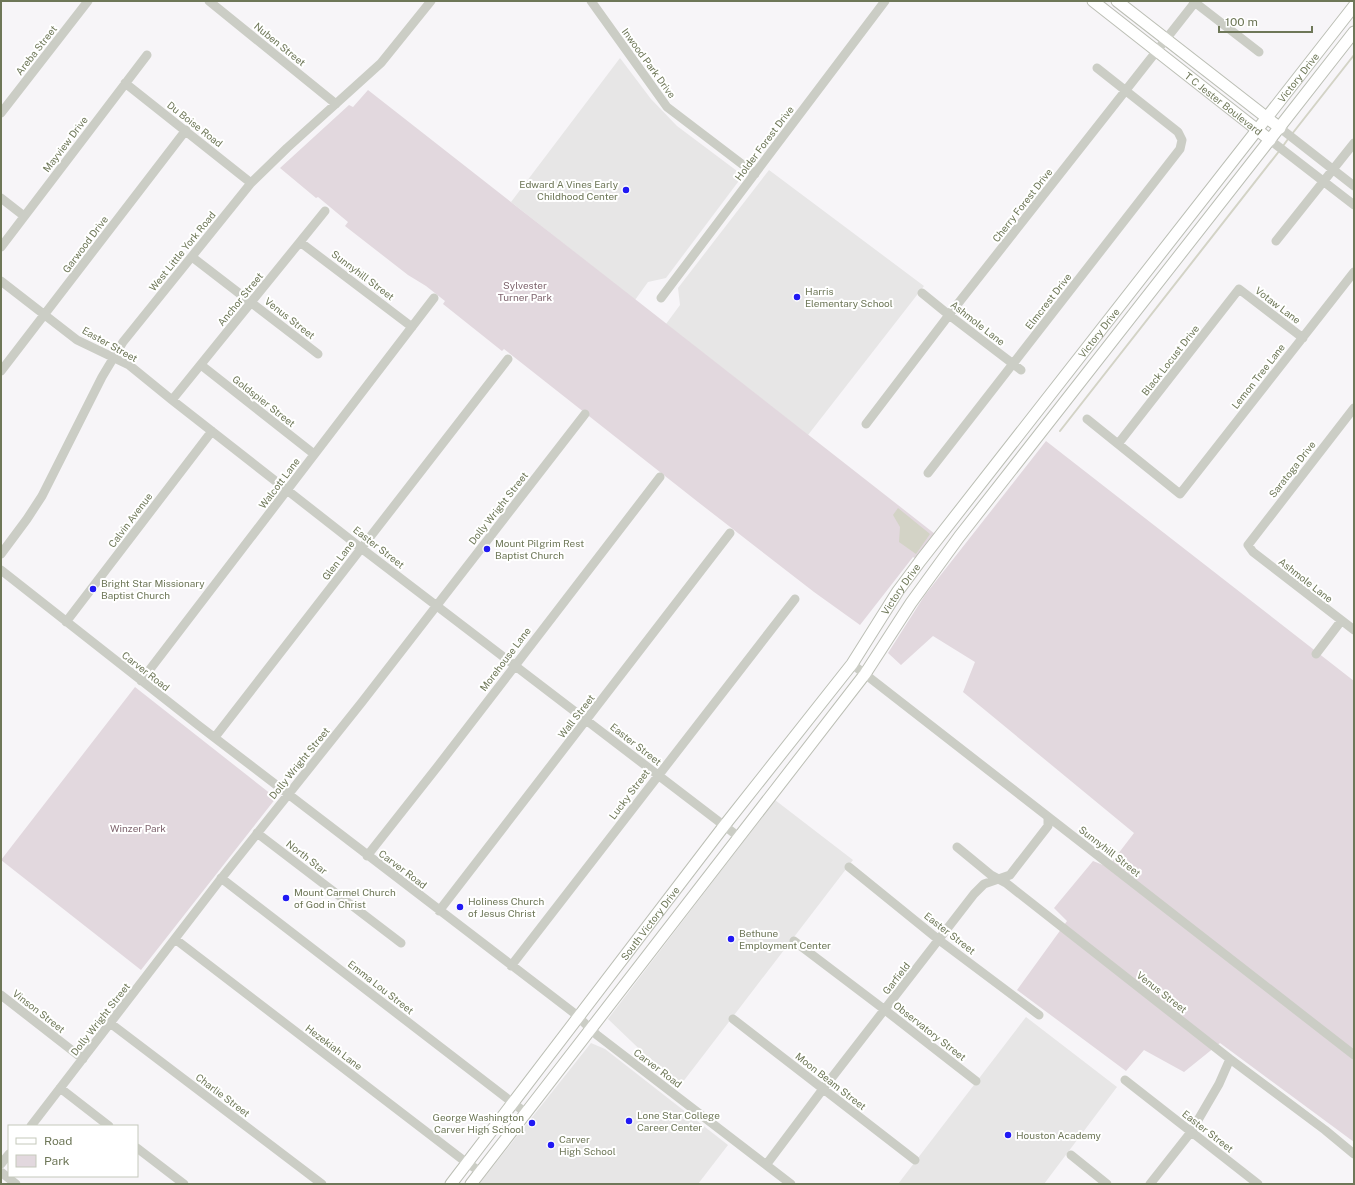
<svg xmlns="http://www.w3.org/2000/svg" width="1355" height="1185" font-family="'Public Sans',sans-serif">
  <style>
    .built { fill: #e7e6e6 }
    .green { fill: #e2d8de }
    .water { fill: #d3d3c6 }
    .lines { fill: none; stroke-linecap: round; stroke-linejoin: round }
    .stream { stroke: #d3d3c6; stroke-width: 2 }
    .major-casing { stroke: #bcbfb5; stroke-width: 13 }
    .minor { stroke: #cbcdc5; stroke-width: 9 }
    .major { stroke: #fff; stroke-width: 11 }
    .poi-dot { fill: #2119f4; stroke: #fff; stroke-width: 1.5 }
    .labels { text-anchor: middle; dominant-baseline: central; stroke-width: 4; stroke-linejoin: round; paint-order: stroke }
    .street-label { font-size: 10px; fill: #6e7758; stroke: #fff }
    .poi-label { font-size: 10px; fill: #6e7758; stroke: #fff; text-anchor: start }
    .park-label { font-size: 10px; fill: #7f646e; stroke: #fff }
  </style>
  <rect width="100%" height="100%" fill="#f7f5f8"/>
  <!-- built -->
  <path class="built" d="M620,58L651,99L677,126L741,174V178L666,278L648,282L635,300L511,202Z
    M769,170L924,286L808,435L666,324L680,305L678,288Z
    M775,800L853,860L679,1087L608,1019Z
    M1026,1017L1117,1087L1044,1184H898Z
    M591,1043L605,1049L728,1145L698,1184H479Z"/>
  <!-- green -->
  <path class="green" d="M368,90L935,534L916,559L913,557L860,625L814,592L698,502L504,349L502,351L443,304L445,301L426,286L408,275L345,226L348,222L318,197L316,198L280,168L349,105L353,107Z
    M1046,441L1354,681V1142L1220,1043L1184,1072L1144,1050L1126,1071L1017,990L1067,921L1054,908L1093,861L1108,867L1134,833L963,692L975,662L933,636L901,665L888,653L925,595Z
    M135,687L276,798L141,970L1,860Z"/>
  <!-- water -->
  <path class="water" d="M898,508L930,534L916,554L899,542L900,527L893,515Z"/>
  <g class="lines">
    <!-- stream -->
    <path class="stream" d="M1292,134L1354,55
      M1283,146L1288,139
      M1060,431L1280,150"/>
    <!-- major casing -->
    <g class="major-casing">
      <g id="major">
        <path id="s1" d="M1093,1L1270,140"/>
        <path d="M1117,1L1280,128"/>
        <path id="s2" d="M451,1184L724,826L852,664L898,591L921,560L1354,6"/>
        <path d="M471,1184L865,674L911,603L959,537L1354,32"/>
      </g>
    </g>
    <!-- minor -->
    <path class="minor" d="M209,1L336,104
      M591,1L667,107L755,174
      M1193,1L1259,52
      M125,83L251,183
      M1,113L88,1
      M1280,128L1354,186
      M1270,140L1354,205
      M1,198L24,216
      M1276,241L1354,143
      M300,242L412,327
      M1,247L147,55
      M192,257L318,354
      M1,281L77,340L129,365L172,400L361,548L739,837
      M922,293L949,315L1021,370
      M661,298L885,1
      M201,365L314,454
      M1,371L186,130
      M172,400L325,211
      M1354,408L1248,545L1253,552L1354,630
      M1087,419L1180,494L1354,272
      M866,424L949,315L1196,1
      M1118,444L1239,289L1303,338
      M928,473L1180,149L1182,140L1178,132L1097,68
      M1,554L27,519L42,496L102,377L123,342L251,183L287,148L381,63L431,1
      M1,570L198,725L574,1013L597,1035L791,1184
      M66,622L212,431
      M1316,654L1341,621
      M852,664L1354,1055
      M141,681L434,298
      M215,737L508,359
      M257,833L401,943
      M957,847L991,875L1006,883L1230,1059L1325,1130L1354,1154
      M367,856L438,766L660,477
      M849,867L939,940L1039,1015
      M221,878L526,1113
      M439,911L730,533
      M175,939L467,1163L481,1172
      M794,941L885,1010L976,1081
      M511,966L795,599
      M1,995L83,1059
      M733,1019L915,1160
      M110,1023L322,1184
      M1125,1080L1258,1184
      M60,1088L109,1126
      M31,1126L220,880L362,702L585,414
      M137,1148L184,1184
      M1071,1155L1107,1184
      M1,1164L9,1154
      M766,1165L823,1089L974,894L984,884L1010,875L1048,826V817
      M1,1172L16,1184
      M1150,1184L1191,1132L1219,1084L1230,1059"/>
    <!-- major -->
    <use href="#major" class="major"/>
  </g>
  <!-- markers -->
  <g class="poi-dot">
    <circle cx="626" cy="190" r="4"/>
    <circle cx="797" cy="297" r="4"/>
    <circle cx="487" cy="549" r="4"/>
    <circle cx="93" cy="589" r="4"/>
    <circle cx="286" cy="898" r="4"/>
    <circle cx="460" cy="907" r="4"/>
    <circle cx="731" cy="939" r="4"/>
    <circle cx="629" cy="1121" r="4"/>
    <circle cx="532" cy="1123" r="4"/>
    <circle cx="1008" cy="1135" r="4"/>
    <circle cx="551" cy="1145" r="4"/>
  </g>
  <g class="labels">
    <!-- street labels -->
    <g class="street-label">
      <text transform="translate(280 44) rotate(39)">Nuben Street</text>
      <text transform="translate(36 50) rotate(-52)">Areba Street</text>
      <text transform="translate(649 63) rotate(54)">Inwood Park Drive</text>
      <text stroke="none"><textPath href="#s2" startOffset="1394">Victory Drive</textPath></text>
      <text stroke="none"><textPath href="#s1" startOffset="166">T C Jester Boulevard</textPath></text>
      <text transform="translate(195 124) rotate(38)">Du Boise Road</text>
      <text transform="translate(764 143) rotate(-53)">Holder Forest Drive</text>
      <text transform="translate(65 144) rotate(-53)">Mayview Drive</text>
      <text transform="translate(1022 205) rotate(-52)">Cherry Forest Drive</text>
      <text transform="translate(85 244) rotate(-53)">Garwood Drive</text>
      <text transform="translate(182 251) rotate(-51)">West Little York Road</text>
      <text transform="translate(363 275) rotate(37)">Sunnyhill Street</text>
      <text transform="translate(240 299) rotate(-51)">Anchor Street</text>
      <text transform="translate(1048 301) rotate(-52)">Elmcrest Drive</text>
      <text transform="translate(1278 305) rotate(37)">Votaw Lane</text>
      <text transform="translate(290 318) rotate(38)">Venus Street</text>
      <text transform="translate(978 323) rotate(38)">Ashmole Lane</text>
      <text stroke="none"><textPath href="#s2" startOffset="1070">Victory Drive</textPath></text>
      <text transform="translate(110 344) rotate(29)">Easter Street</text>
      <text transform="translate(1170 360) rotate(-52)">Black Locust Drive</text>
      <text transform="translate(1258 376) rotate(-52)">Lemon Tree Lane</text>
      <text transform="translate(264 401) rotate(38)">Goldspier Street</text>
      <text transform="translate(1292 469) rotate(-52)">Saratoga Drive</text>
      <text transform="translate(279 483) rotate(-53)">Walcott Lane</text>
      <text transform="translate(498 508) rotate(-52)">Dolly Wright Street</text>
      <text transform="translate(130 520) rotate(-53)">Calvin Avenue</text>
      <text transform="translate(379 547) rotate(38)">Easter Street</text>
      <text transform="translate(338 560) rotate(-53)">Glen Lane</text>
      <text transform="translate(1306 580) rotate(38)">Ashmole Lane</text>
      <text stroke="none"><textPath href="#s2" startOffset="746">Victory Drive</textPath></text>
      <text transform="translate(505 659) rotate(-53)">Morehouse Lane</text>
      <text transform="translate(146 671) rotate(38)">Carver Road</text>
      <text transform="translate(576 716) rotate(-52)">Wall Street</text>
      <text transform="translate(636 744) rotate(38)">Easter Street</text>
      <text transform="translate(299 763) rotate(-51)">Dolly Wright Street</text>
      <text transform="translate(629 794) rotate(-53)">Lucky Street</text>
      <text transform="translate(1110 851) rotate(38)">Sunnyhill Street</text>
      <text transform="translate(307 857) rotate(38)">North Star</text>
      <text transform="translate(403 869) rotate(37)">Carver Road</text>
      <text stroke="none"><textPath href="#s2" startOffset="328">South Victory Drive</textPath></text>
      <text transform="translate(950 933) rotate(38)">Easter Street</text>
      <text transform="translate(896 978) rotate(-52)">Garfield</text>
      <text transform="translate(381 987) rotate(38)">Emma Lou Street</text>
      <text transform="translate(1162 992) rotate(38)">Venus Street</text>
      <text transform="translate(39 1011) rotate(38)">Vinson Street</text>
      <text transform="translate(100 1019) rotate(-52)">Dolly Wright Street</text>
      <text transform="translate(930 1031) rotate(38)">Observatory Street</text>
      <text transform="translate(334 1047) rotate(37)">Hezekiah Lane</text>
      <text transform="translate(658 1068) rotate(37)">Carver Road</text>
      <text transform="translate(831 1081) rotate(38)">Moon Beam Street</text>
      <text transform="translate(223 1095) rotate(37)">Charlie Street</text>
      <text transform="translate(1208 1131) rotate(38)">Easter Street</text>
    </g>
    <!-- poi labels -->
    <g class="poi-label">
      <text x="618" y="184" text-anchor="end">Edward A Vines Early<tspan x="618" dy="12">Childhood Center</tspan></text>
      <text x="805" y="291">Harris<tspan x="805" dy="12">Elementary School</tspan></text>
      <text x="495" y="543">Mount Pilgrim Rest<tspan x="495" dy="12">Baptist Church</tspan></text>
      <text x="101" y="583">Bright Star Missionary<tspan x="101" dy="12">Baptist Church</tspan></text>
      <text x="294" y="892">Mount Carmel Church<tspan x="294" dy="12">of God in Christ</tspan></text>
      <text x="468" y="901">Holiness Church<tspan x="468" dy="12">of Jesus Christ</tspan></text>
      <text x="739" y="933">Bethune<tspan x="739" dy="12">Employment Center</tspan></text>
      <text x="637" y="1115">Lone Star College<tspan x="637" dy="12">Career Center</tspan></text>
      <text x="524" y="1117" text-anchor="end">George Washington<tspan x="524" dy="12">Carver High School</tspan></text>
      <text x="1016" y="1135">Houston Academy</text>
      <text x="559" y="1139">Carver<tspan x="559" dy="12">High School</tspan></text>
    </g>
    <!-- park labels -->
    <g class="park-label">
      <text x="525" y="285">Sylvester<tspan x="525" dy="12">Turner Park</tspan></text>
      <text x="138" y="828">Winzer Park</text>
    </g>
  </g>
  <!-- border -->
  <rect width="1355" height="1185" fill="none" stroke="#6e7758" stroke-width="4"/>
  <!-- legend -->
  <rect x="8" y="1125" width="130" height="52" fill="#ffffff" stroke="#c5c9bc"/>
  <rect x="16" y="1138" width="20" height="6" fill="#ffffff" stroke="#c5c9bc"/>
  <text x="44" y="1145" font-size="12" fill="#6e7758">Road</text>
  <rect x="16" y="1155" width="20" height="12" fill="#e2d8de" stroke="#c5c9bc"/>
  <text x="44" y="1165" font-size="12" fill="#6e7758">Park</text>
  <!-- scale -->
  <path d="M1219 26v6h93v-6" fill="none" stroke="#6e7758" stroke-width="2"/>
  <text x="1225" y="26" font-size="12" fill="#6e7758" stroke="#ffffff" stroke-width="3" paint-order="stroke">100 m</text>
</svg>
